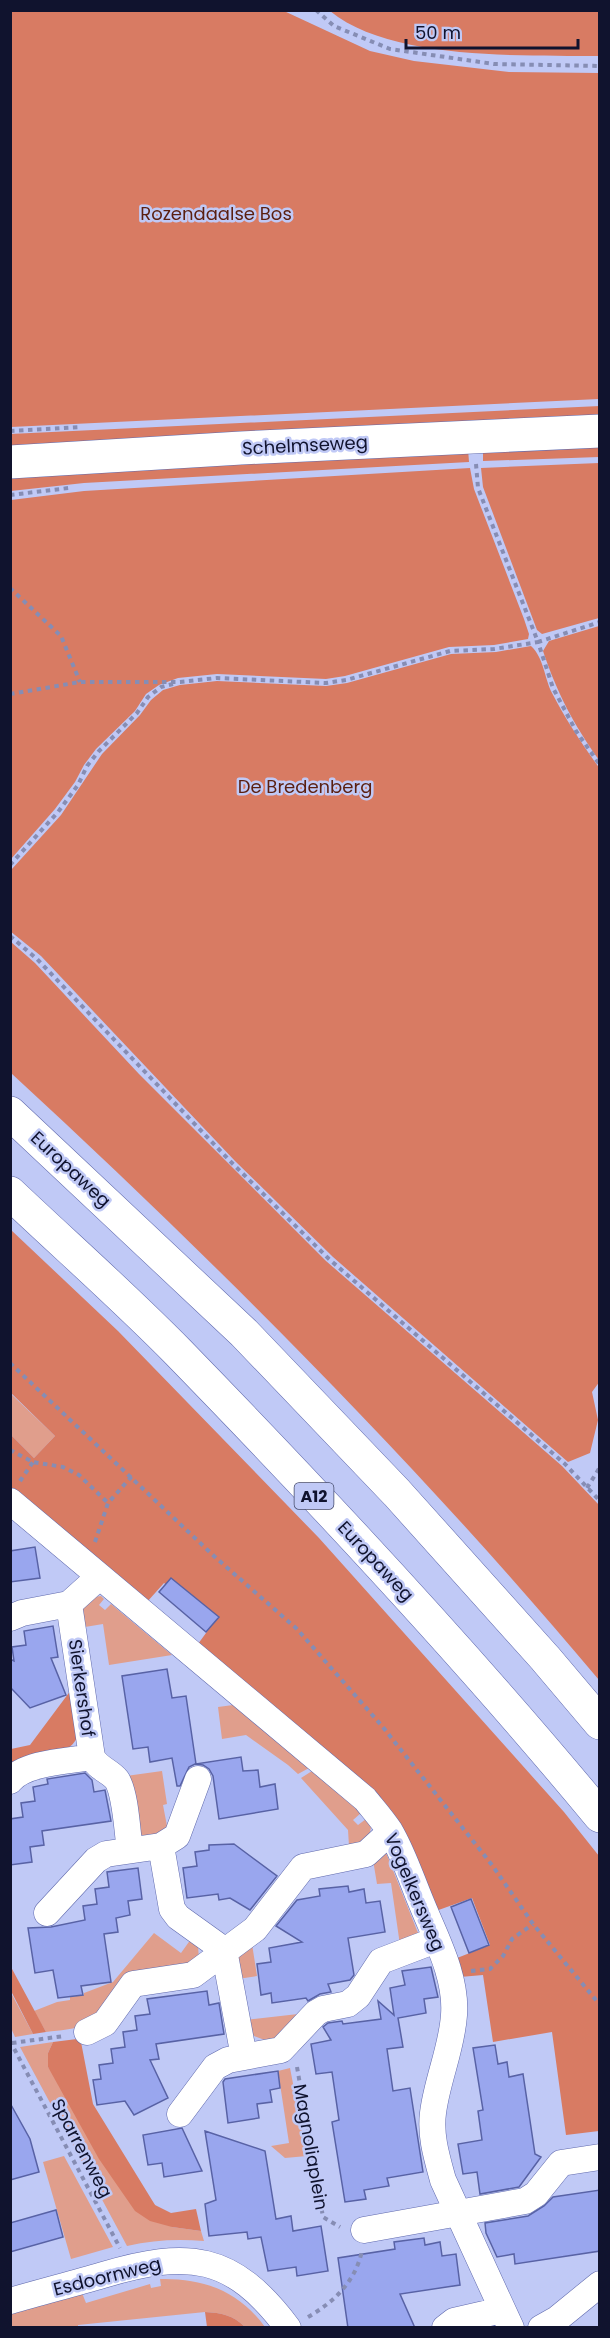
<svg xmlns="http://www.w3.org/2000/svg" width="610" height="2338" font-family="Poppins,sans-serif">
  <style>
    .green { fill: #e09e8c }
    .forest { fill: #d87b63 }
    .building { fill: #99a6ee; stroke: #5862a5; stroke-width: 1.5 }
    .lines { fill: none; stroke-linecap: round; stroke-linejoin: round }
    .minor-casing { stroke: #5f69ad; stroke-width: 27 }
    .major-casing { stroke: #5f69ad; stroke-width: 34 }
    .highway-casing { stroke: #5f69ad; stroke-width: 34 }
    .path { stroke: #868db4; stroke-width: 4; stroke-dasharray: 4.5 4.5; stroke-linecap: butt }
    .minor { stroke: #fff; stroke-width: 26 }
    .major { stroke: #fff; stroke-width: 33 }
    .highway { stroke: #fff; stroke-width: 33 }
    .labels { text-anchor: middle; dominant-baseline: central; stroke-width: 5; stroke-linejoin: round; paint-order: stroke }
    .shield { fill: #c0c9f6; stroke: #454a6a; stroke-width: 1.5 }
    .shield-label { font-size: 16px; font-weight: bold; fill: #10132e }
    .park-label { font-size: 18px; fill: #5a1f10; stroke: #c0c9f6 }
    .street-label { font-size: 18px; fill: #10132e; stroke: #c0c9f6 }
  </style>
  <rect width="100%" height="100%" fill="#c0c9f6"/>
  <!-- green -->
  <path class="green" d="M10,1393L55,1436L34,1458L11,1435Z
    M101,1596L104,1599L99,1605L105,1610L111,1604L172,1655L109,1665L103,1624L85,1627L82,1608L94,1597Z
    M233,1705L309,1768L298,1774L288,1765L246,1735L222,1739L218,1707Z
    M162,1771L167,1804L163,1805L167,1826L160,1837L144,1839L134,1830L126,1776Z
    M312,1771L361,1813L353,1820L358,1825L366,1819L371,1826C370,1840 362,1844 349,1846L348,1830L301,1778Z
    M385,1850L418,1933L413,1940L400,1945L391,1883L377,1884L373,1860Z
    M154,1933L181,1953L191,1939L198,1946L199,1959L195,1962L124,1976C117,1982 113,1991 109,2000C93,2030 77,2028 46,2032L34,2011L57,2002L70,2000V1997L84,1995V1993L113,1982Z
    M252,1944L257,1976L238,1979V1949Z
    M10,1991L33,2034L15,2037L11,2028Z
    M307,2013L296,2027L270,2042L254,2036L245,2020Z
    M53,2042L48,2053V2067L172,2227L201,2231L204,2241C177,2239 153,2240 127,2246L20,2047Z
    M290,2068L307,2156L285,2158L271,2146L289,2143L278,2071Z
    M64,2156L113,2247L71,2259L43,2162Z
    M160,2279C203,2278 239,2291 265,2327H245C233,2315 222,2313 205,2312L78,2325V2327L11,2328V2314L82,2293L86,2303L150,2284L151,2288L161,2286Z"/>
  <!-- forest -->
  <path class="forest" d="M10,11H284L370,51L414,61L509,72L599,73V399L11,427Z
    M330,11H599V56C524,55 391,61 330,11Z
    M600,406L599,419L11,450L10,434Z
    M599,443V457L483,461V448Z
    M468,449L469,462L84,483L11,491L10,476Z
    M599,463V618L542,634L537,630L483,487L481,468Z
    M470,468L474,489L524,619L529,634L528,639L494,645L449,647L345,676L326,679L217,674L178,678L159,685L146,694L135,711L96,749L84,765L75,782L55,809L11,859V500L84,491Z
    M599,626H600L599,760C574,725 557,693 543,651L549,641Z
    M531,646C544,658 544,677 552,693C566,720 582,744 600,769V1381L592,1392L598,1420L590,1453L568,1462L333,1257L235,1161L41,956L10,931L11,870L61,815L102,754L140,715L151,700L163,690L180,685L217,681L326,686L347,683L451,654L496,652Z
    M11,942L35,963L139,1074L326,1261L562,1466L599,1505V1680C418,1464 218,1264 11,1073Z
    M10,1229L118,1331L319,1538L564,1812L599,1856V2131L566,2135L552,2032L493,2042L483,1975L460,1977L452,1960L490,1945L472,1898L433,1912L408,1849L198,1644L214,1622L164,1583L147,1602L11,1491V1435L34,1458L55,1436L11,1393Z
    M74,1686C75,1700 80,1718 78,1733C76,1756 29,1762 11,1768V1749L30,1745Z
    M11,1967L46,2032L33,2034L32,2032L11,1991Z
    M77,2039L81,2042L93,2104L155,2205L171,2213L196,2209L201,2231L172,2227L150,2221L135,2211L99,2159L48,2067V2053L53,2042Z
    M205,2312C222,2313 233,2315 245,2327H207Z"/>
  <!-- building -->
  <path class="building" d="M35,1547L40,1578L10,1582V1551Z
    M171,1578L219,1617L206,1632L159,1592Z
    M53,1626L58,1657L51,1658L66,1695L30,1708L10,1687V1659L14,1661L12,1647L26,1645L24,1631Z
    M167,1669L172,1698L186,1696L196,1764L241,1757L243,1771L258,1770L260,1787L275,1784L278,1809L219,1819L213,1776L209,1769L203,1765L195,1764L189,1767L180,1786H177L172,1758L150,1762L148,1747L133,1749L122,1676Z
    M85,1773L92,1780L94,1792L105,1790L111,1821L42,1831L44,1845L30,1847L32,1862L10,1865V1819L23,1817L21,1803L35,1801L33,1787L48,1784L47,1779Z
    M234,1844L277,1876L250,1910L230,1898L219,1900L218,1894L187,1898L183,1868L197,1866L195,1852L209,1850V1845Z
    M138,1868L142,1899L128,1901L130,1915L116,1918L118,1932L104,1934L111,1982L81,1986L83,1995L58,1998L53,1970L35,1973L28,1928L51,1927L85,1920L83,1906L97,1904L95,1889L109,1887L107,1872Z
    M348,1886L349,1892L364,1889L366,1903L380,1901L385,1932L348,1938L354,1975L350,1980L328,1984L331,1992L320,1994L308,2001L306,1998L272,2003L271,1993L261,1995L257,1964L271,1962L269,1948L302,1942L276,1926L297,1900L320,1896L319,1889Z
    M471,1899L489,1945L469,1953L451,1907Z
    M431,1967L438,1997L424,1999L426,2013L398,2018L403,2047L387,2049L393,2091L410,2088L423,2172L387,2178L389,2186L364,2190L366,2199L345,2202L332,2122L339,2120L332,2072L316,2074L311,2044L331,2040L323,2027L328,2023L342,2021L343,2024L381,2019L378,2001L394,2015L390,1988L405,1985L402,1971Z
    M207,1991L209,2005L219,2003L224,2034L156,2044L159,2059L150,2060L168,2098L134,2115L125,2101L97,2105L93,2080L101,2079L99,2065L113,2063L111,2049L125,2047L123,2032L137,2030L135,2016L150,2014L147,1999Z
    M495,2045L498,2064L507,2062L509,2077L523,2074L535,2154L541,2157L519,2187L480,2194L477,2172L463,2174L458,2144L482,2140L478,2111L483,2110L473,2048Z
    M278,2071L280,2088L270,2090L272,2102L257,2104L259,2118L228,2123L223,2082L225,2079Z
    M10,2103L30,2139L39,2172L10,2180Z
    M182,2128L202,2171L164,2177L162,2163L148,2165L143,2135Z
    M205,2131L265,2151L276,2219L291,2216L293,2231L321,2226L328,2271L297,2276L296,2267L268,2271L261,2237L248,2239L247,2232L209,2236L205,2204L216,2200Z
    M600,2190V2251L515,2264L514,2254L497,2257L486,2233L485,2223L528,2216L544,2206L553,2197Z
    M56,2210L63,2237L10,2252V2223Z
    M424,2238L425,2245L440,2242L442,2256L456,2254L460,2285L400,2294L415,2328H348L338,2258L395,2249L394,2242Z"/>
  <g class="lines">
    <!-- minor casing -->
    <g class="minor-casing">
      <path id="minor" d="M10,1501L365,1799C373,1809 382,1819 390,1831C403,1853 411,1878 421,1902C435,1937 457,1976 454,2015C452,2048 437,2080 433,2113C430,2136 437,2158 443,2180L511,2328
        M10,1618L22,1613L69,1604L99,1577
        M92,1757C97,1768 110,1771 117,1780C126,1795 127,1832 130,1850
        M10,1781C25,1762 70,1761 92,1757L69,1604
        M161,1846L172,1909L178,1917L224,1950
        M47,1913L96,1860L106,1854L161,1846L177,1836L198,1779
        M224,1950L244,2057
        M87,2032L105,2023L133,1984L193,1975L255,1929L303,1867L366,1854L390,1832
        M180,2114L215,2067L228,2060L281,2050L316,2013L323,2009L348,2004L358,1996L381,1961L436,1940
        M364,2230L525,2201L536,2194L561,2163L600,2157
        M10,2301C41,2292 72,2284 103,2275C188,2250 232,2253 288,2328
        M445,2328L454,2321L502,2310
        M541,2328L557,2319L600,2284"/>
    </g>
    <!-- major casing -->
    <g class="major-casing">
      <path id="major" d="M10,462L241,448L600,431"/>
    </g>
    <!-- highway casing -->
    <g class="highway-casing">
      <path id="highway" d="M10,1113L244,1333L397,1493L545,1658L600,1723
        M10,1193C66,1246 124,1297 178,1352C324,1502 467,1655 600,1816"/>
    </g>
    <!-- path -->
    <path class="path" d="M316,10L334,26L390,49L494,64L600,66
      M10,431L80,427
      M476,464L478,488L538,642L600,622
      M10,495L69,488
      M10,588L61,636L80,682
      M10,694L80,682H180L217,678L326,683L346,680L450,651L494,649L538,642L553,688L576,731L600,765
      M10,865L58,812L78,785L87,766L99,751L137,713L148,697L161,687L173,684
      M10,936L37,959L233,1164L329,1259L565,1464L600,1501
      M10,1363L215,1557L297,1629L382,1726L492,1865L533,1924L600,2005
      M10,1450L33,1462L63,1467L79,1475L108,1503
      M20,1481L33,1462
      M587,1488L600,1467
      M95,1542L108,1503L132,1476
      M471,1971L490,1969L503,1956L512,1939L533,1924
      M10,2041L120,2248
      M12,2043L64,2036
      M297,2067L323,2217L340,2227
      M308,2317C334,2302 355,2282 362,2251"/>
    <!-- minor -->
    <use href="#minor" class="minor"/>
    <!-- major -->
    <use href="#major" class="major"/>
    <!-- highway -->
    <use href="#highway" class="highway"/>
  </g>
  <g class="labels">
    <!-- shield labels -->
    <rect class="shield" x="294.5" y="1483" width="39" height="26" rx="4.5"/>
    <g class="shield-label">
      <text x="314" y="1496">A12</text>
    </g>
    <!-- park labels -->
    <g class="park-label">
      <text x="216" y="213">Rozendaalse Bos</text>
      <text x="305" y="786">De Bredenberg</text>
    </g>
    <!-- street labels -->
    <g class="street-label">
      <text transform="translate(305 445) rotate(-3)">Schelmseweg</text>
      <text transform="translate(71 1169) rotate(43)">Europaweg</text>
      <text transform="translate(376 1561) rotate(47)">Europaweg</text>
      <text transform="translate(82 1688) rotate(82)">Sierkershof</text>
      <text transform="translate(415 1892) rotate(67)">Vogelkersweg</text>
      <text transform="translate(311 2147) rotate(80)">Magnoliaplein</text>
      <text transform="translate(82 2148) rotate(62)">Sparrenweg</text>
      <text transform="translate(107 2276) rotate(-14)">Esdoornweg</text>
    </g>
  </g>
  <!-- border -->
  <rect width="610" height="2338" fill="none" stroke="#10132e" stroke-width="24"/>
  <!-- scale -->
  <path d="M406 39v9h172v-9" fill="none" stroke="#10132e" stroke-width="3"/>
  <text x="415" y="39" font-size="18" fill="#10132e" stroke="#c0c9f6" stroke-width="4.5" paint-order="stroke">50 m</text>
</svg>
